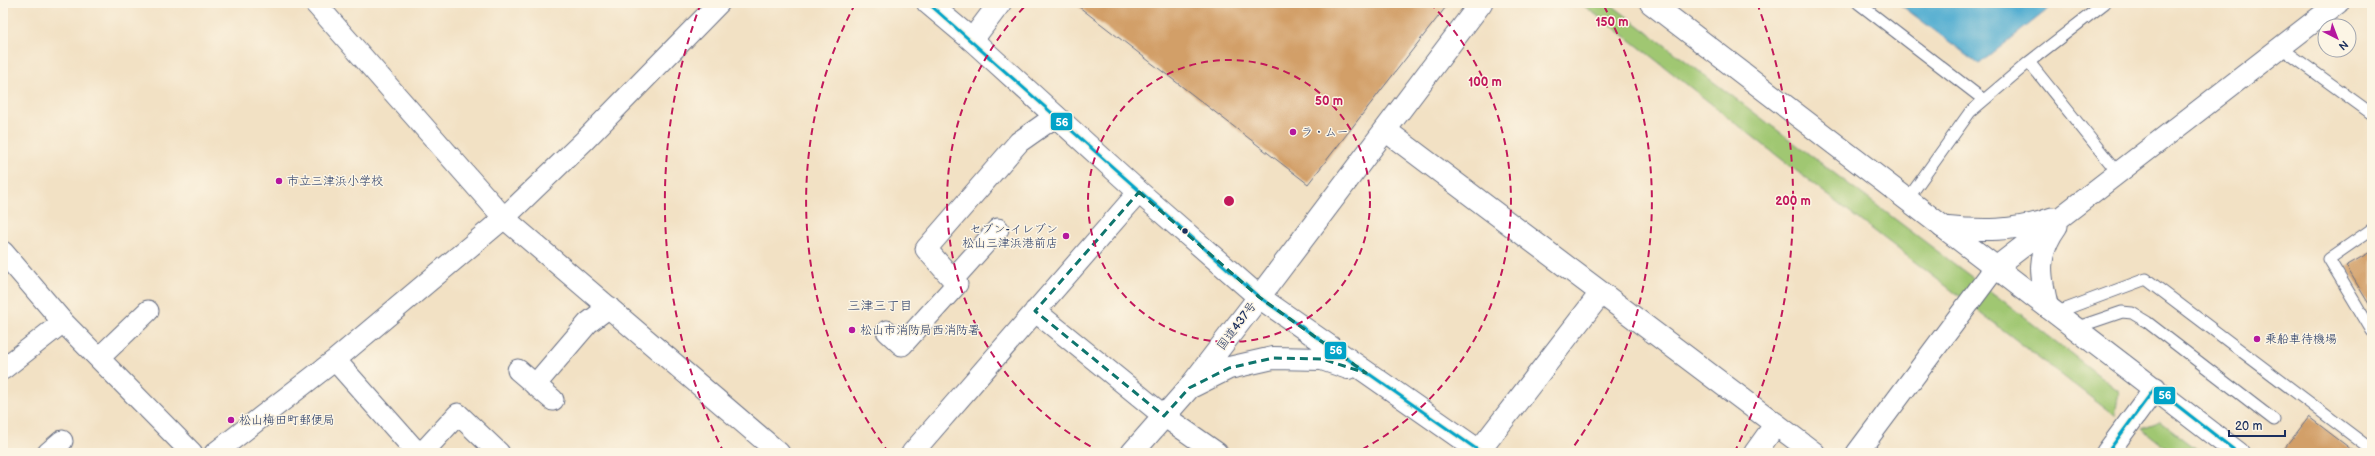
<svg xmlns="http://www.w3.org/2000/svg" width="2375" height="456" font-family="'Balsamiq Sans','Klee One',sans-serif">
  <style>
    .green { fill: #a0c772; stroke: #5e7b68 }
    .water { fill: #53aed1; stroke: #376e98 }
    .building { fill: #d29f68 }
    .lines { fill: none; stroke-linecap: round; stroke-linejoin: round }
    .service-casing { stroke: #666d82; stroke-width: 13 }
    .minor-casing { stroke: #666d82; stroke-width: 23 }
    .tertiary-casing { stroke: #666d82; stroke-width: 24 }
    .primary-casing { stroke: #666d82; stroke-width: 24 }
    .trunk-casing { stroke: #666d82; stroke-width: 24 }
    .service { stroke: #fff; stroke-width: 11 }
    .minor { stroke: #fff; stroke-width: 21 }
    .tertiary { stroke: #fff; stroke-width: 22 }
    .primary { stroke: #fff; stroke-width: 22 }
    .trunk { stroke: #fff; stroke-width: 22 }
    .bus-1-casing { stroke: #fcf5e5; stroke-width: 6 }
    .bus-1 { stroke: #01a3c8; stroke-width: 3 }
    .marked { fill: none; stroke: #0f766e; stroke-width: 3; stroke-dasharray: 8 5; stroke-linejoin: round }
    .ring { fill: none; stroke: #c2185b; stroke-width: 2; stroke-dasharray: 7 5 }
    .poi-dot { fill: #b5179e; stroke: #fcf5e5; stroke-width: 1.5 }
    .bus-dot { fill: #1b2f5e; stroke: #fcf5e5; stroke-width: 1.5 }
    .labels { text-anchor: middle; dominant-baseline: central; stroke-width: 3; stroke-linejoin: round; paint-order: stroke }
    .poi-label { font-size: 12px; fill: #1b2f5e; stroke: #fcf5e5; text-anchor: start }
    .street-label { font-size: 12px; fill: #1b2f5e; stroke: #fcf5e5 }
    .neighbourhood-label { font-size: 13px; fill: #1b2f5e; stroke: #fcf5e5 }
    .centre { fill: #c2185b; stroke: #fcf5e5; stroke-width: 2 }
    .ring-label { font-size: 12px; text-anchor: middle; font-weight: bold; fill: #c2185b; stroke: #fcf5e5; stroke-width: 3; stroke-linejoin: round; paint-order: stroke }
    .line-badge { stroke: #fcf5e5; stroke-width: 1.5 }
    .badge-label { font-size: 11px; text-anchor: middle; font-weight: bold; fill: #fff }
  </style>
  <rect width="100%" height="100%" fill="#fcf5e5"/>
  <filter id="ink" filterUnits="userSpaceOnUse"><feTurbulence type="fractalNoise" baseFrequency=".025" numOctaves="2"/><feDisplacementMap in="SourceGraphic" scale="8" xChannelSelector="R" yChannelSelector="G"/><feConvolveMatrix kernelMatrix="1 2 1 2 8 2 1 2 1" color-interpolation-filters="sRGB"/></filter>
  <filter id="wash" filterUnits="userSpaceOnUse"><feTurbulence type="fractalNoise" baseFrequency=".012" numOctaves="4" result="noise"/><feDisplacementMap in="SourceGraphic" scale="16" xChannelSelector="R" yChannelSelector="G"/><feGaussianBlur stdDeviation="0.9" result="paint"/><feColorMatrix in="noise" values="0 0 0 0 0 0 0 0 0 0 0 0 0 0 0 0 0 1.4 0 .05"/><feComposite in="paint" operator="in"/></filter>
  <g filter="url(#wash)">
    <rect width="100%" height="100%" fill="#f2e1c4"/>
    <!-- green -->
    <path class="green" d="M1580,3H1609L2006,303L2119,391L2115,416L1794,169L1629,39Z
      M2160,421L2202,453H2173L2141,428Z"/>
    <!-- water -->
    <path class="water" d="M1898,3H2056L1979,64Z"/>
    <g id="blocks">
      <!-- building -->
      <path class="building" d="M1074,3H1449L1308,184Z
        M2372,251V309L2346,266Z
        M2309,417L2356,453H2281Z"/>
    </g>
  </g>
  <g filter="url(#ink)">
    <use href="#blocks" fill-opacity="0" stroke="#666d82" stroke-width="1"/>
    <g class="lines">
      <!-- service casing -->
      <g class="service-casing">
        <path id="service" d="M1858,3L1984,100
          M2105,3L2029,62L2118,173
          M2280,47L2372,114
          M1907,200L1970,112L2029,62
          M2372,229L2329,259L2372,331
          M2055,313L2146,279L2372,450
          M2075,328L2122,312L2132,313L2147,322L2274,420"/>
      </g>
      <!-- minor casing -->
      <g class="minor-casing">
        <path id="minor" d="M315,3L504,218L779,453
          M1942,227C1981,231 2015,232 2052,218
          M3,252L63,322L192,453
          M953,279L998,229
          M2048,308C2040,275 2036,255 2057,226
          M1035,311L1164,416L1217,453
          M887,331L902,345L957,284L926,249L1019,142L1056,116
          M99,358L148,311
          M335,360L413,448L426,453
          M3,369L63,322
          M518,370L553,400
          M535,385L588,323L609,307
          M424,451L458,414L499,453
          M48,453L62,441
          M215,453L335,360L504,218L584,141L719,3
          M912,453L1139,192
          M1857,453L1995,268L2338,3"/>
      </g>
      <!-- tertiary casing -->
      <g class="tertiary-casing">
        <path id="tertiary" d="M1651,3L2238,453
          M972,40L1000,3
          M1385,130L1814,453
          M1259,297L1481,3
          M1479,451L1601,293
          M1755,453L1775,425
          M2107,453L2155,388"/>
      </g>
      <!-- primary casing -->
      <g class="primary-casing">
        <path id="primary" d="M928,3L972,40L1139,192L1259,297"/>
      </g>
      <!-- trunk casing -->
      <g class="trunk-casing">
        <path id="trunk" d="M1193,386L1229,368L1273,358L1322,359L1348,368
          M1132,453L1189,388L1259,297L1482,453"/>
      </g>
      <!-- service -->
      <use href="#service" class="service"/>
      <!-- minor -->
      <use href="#minor" class="minor"/>
      <!-- tertiary -->
      <use href="#tertiary" class="tertiary"/>
      <!-- primary -->
      <use href="#primary" class="primary"/>
      <!-- trunk -->
      <use href="#trunk" class="trunk"/>
      <!-- bus-1 casing -->
      <g class="bus-1-casing">
        <path id="bus-1" d="M928,3L1259,297L1482,453
          M2107,453L2155,388L2238,453"/>
      </g>
      <!-- bus-1 -->
      <use href="#bus-1" class="bus-1"/>
    </g>
  </g>
  <!-- marked area -->
  <path class="marked" d="M1139,192L1259,297L1366,373L1322,359L1273,358L1229,368L1189,388L1164,416L1035,311Z"/>
  <!-- distance rings -->
  <g class="ring">
    <circle cx="1229" cy="201" r="141"/>
    <path d="M1101 452A282 282 0 0 1 1028 3M1430 3A282 282 0 0 1 1357 452"/>
    <path d="M889 453A423 423 0 0 1 854 6M1604 6A423 423 0 0 1 1569 453"/>
    <path d="M724 453A564 564 0 0 1 701 3M1757 3A564 564 0 0 1 1734 453"/>
  </g>
  <!-- markers -->
  <g class="poi-dot">
    <circle cx="1293" cy="132" r="4"/>
    <circle cx="279" cy="181" r="4"/>
    <circle cx="1066" cy="236" r="4"/>
    <circle cx="852" cy="330" r="4"/>
    <circle cx="2257" cy="339" r="4"/>
    <circle cx="231" cy="420" r="4"/>
  </g>
  <circle class="bus-dot" cx="1185" cy="231" r="3.5"/>
  <g class="labels">
    <!-- poi labels -->
    <g class="poi-label">
      <text x="1301" y="132">ラ・ムー</text>
      <text x="287" y="181">市立三津浜小学校</text>
      <text x="1058" y="229" text-anchor="end">セブン-イレブン<tspan x="1058" dy="14">松山三津浜港前店</tspan></text>
      <text x="860" y="330">松山市消防局西消防署</text>
      <text x="2265" y="339">乗船車待機場</text>
      <text x="239" y="420">松山梅田町郵便局</text>
    </g>
    <!-- street labels -->
    <g class="street-label">
      <text transform="translate(1237 326) rotate(-53)">国道437号</text>
    </g>
    <!-- neighbourhood labels -->
    <g class="neighbourhood-label">
      <text x="880" y="306">三津三丁目</text>
    </g>
  </g>
  <circle cx="1229" cy="201" r="6" class="centre"/>
  <g class="ring-label">
    <text x="1612" y="26">150 m</text>
    <text x="1485" y="86">100 m</text>
    <text x="1329" y="105">50 m</text>
    <text x="1793" y="205">200 m</text>
  </g>
  <g class="line-badge">
    <rect x="1050" y="112" width="23" height="19" rx="4" fill="#01a3c8"/>
    <rect x="1324" y="341" width="23" height="19" rx="4" fill="#01a3c8"/>
    <rect x="2153" y="386" width="23" height="19" rx="4" fill="#01a3c8"/>
  </g>
  <g class="badge-label">
    <text x="1062" y="126">56</text>
    <text x="1336" y="354">56</text>
    <text x="2165" y="399">56</text>
  </g>
  <!-- margin -->
  <rect width="2375" height="456" fill="none" stroke="#fcf5e5" stroke-width="16"/>
  <!-- north arrow -->
  <g transform="translate(2337 38) rotate(138)"><circle r="19" fill="#fcf5e5" stroke="#a2a6af"/>
  <path d="M0-3L7 15L0 10L-7 15Z" fill="#b5179e"/>
  <text y="-6" font-size="11" font-weight="bold" text-anchor="middle" fill="#1b2f5e">N</text>
  </g>
  <!-- scale -->
  <path d="M2229 430v6h56v-6" fill="none" stroke="#1b2f5e" stroke-width="2"/>
  <text x="2235" y="430" font-size="12" fill="#1b2f5e" stroke="#fcf5e5" stroke-width="3" paint-order="stroke">20 m</text>
</svg>
